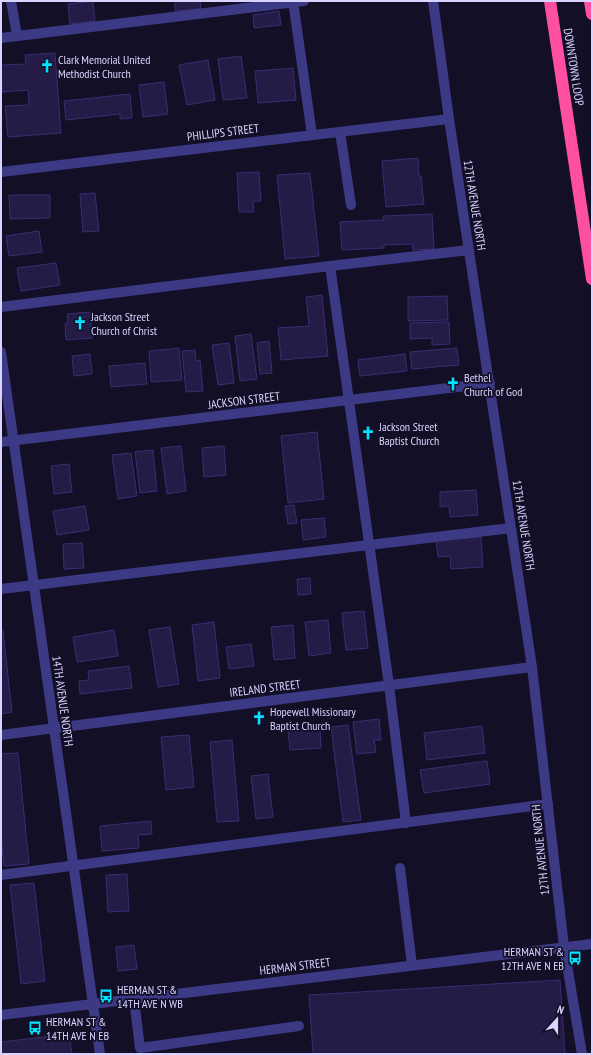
<svg xmlns="http://www.w3.org/2000/svg" width="593" height="1055" font-family="'PT Sans Narrow',sans-serif">
  <style>
    .building { fill: #241b47; stroke: #3b2d73 }
    .lines { fill: none; stroke-linecap: round; stroke-linejoin: round }
    .minor { stroke: #3d3a85; stroke-width: 10 }
    .highway { stroke: #ff4fa3; stroke-width: 12 }
    .labels { text-anchor: middle; dominant-baseline: central; stroke-width: 3.5; stroke-linejoin: round; paint-order: stroke }
    .poi-label { font-size: 12px; fill: #d9d4ff; stroke: #130f26; text-anchor: start }
    .street-label { font-size: 12px; fill: #d9d4ff; stroke: #130f26 }
  </style>
  <rect width="100%" height="100%" fill="#130f26"/>
  <!-- building -->
  <path class="building" d="M93,1L95,21L70,24L68,4Z
    M175,1H200L201,9L175,11Z
    M279,11L281,25L254,28L253,15Z
    M55,53L61,133L8,137L5,106L29,105L28,90L2,92L1,65L26,64L25,55Z
    M241,56L247,98L223,100L218,59Z
    M208,60L215,100L187,105L179,65Z
    M293,68L296,100L258,103L255,71Z
    M164,82L168,114L143,117L139,85Z
    M130,94L132,118L120,119V114L66,120L64,101Z
    M418,158L419,176H421L424,204L386,207L382,161Z
    M259,172L261,201H253L254,212H239L237,173Z
    M310,173L319,256L285,259L277,175Z
    M95,193L99,231L83,232L80,194Z
    M9,195H50V218L10,219Z
    M432,214L434,249L413,250L412,244L384,245V248L342,250L340,222L384,220L383,216Z
    M39,231L42,252L9,256L6,236Z
    M56,263L60,285L21,291L17,268Z
    M322,295L328,356L281,360L278,328L309,326L306,297Z
    M447,296L448,320L408,321V297Z
    M90,312L92,338L66,340L65,324L68,323L67,314Z
    M449,322L450,344L432,345V338L410,339V323Z
    M251,334L257,379L240,381L235,336Z
    M269,341L272,373L260,374L257,343Z
    M229,343L234,383L218,385L212,345Z
    M179,348L182,380L151,382L149,351Z
    M457,348L459,365L412,369L410,352Z
    M195,350L196,361L200,360L203,391L186,392L182,351Z
    M90,354L92,374L74,376L72,356Z
    M405,354L407,371L360,376L358,360Z
    M145,363L147,384L111,387L109,366Z
    M317,432L324,499L288,503L281,436Z
    M181,446L186,491L167,494L161,448Z
    M224,446L226,475L204,477L202,448Z
    M153,450L157,491L140,493L135,452Z
    M131,453L137,496L118,499L112,455Z
    M69,464L72,492L54,494L51,466Z
    M476,490L478,515L450,517L449,506L440,507V492Z
    M294,505L297,523L288,524L285,506Z
    M85,506L89,530L57,535L53,511Z
    M324,518L326,537L303,540L301,520Z
    M481,537L483,567L451,569L450,556L438,557L436,540Z
    M82,543L84,568L64,569L63,544Z
    M310,578L311,594L298,595L297,579Z
    M364,611L368,648L346,650L342,613Z
    M328,620L331,653L309,656L305,622Z
    M214,622L220,678L198,681L192,625Z
    M293,625L295,658L274,660L271,627Z
    M170,627L179,684L158,687L149,630Z
    M114,630L118,656L77,662L73,637Z
    M1,631H3L12,712L1,714Z
    M251,644L254,666L229,669L226,647Z
    M129,666L132,688L80,694L79,681L89,680L88,671Z
    M379,719L381,740H374L376,752L357,754L353,722Z
    M348,725L361,820L343,822L331,727Z
    M482,726L485,753L427,760L424,733Z
    M320,728L321,748L290,750L288,730Z
    M189,735L194,787L166,790L161,737Z
    M232,740L239,821L217,822L210,742Z
    M18,753L29,864L4,866L1,833V754Z
    M487,761L490,784L424,793L420,770Z
    M268,774L273,817L256,819L251,776Z
    M151,821L152,834L138,835L139,848L102,851L100,826Z
    M127,874L129,911L108,912L106,875Z
    M34,883L45,981L21,984L10,885Z
    M134,945L137,969L118,971L116,947Z
    M560,980L565,1054H313L309,995Z
    M69,1034L72,1054H1V1042Z"/>
  <g class="lines">
    <!-- minor -->
    <path class="minor" d="M11,1L17,36
      M293,1L312,135
      M433,1L449,119L532,667L564,947L582,1054
      M1,38L304,1
      M340,132L351,205
      M1,172L449,119
      M330,266L389,685L406,823
      M1,307L330,266L469,250
      M1,352L100,1054
      M1,442L490,383
      M1,589L511,528
      M1,735L532,667
      M400,868L412,965
      M1,875L548,804
      M134,999L140,1048L299,1026
      M1,1015L592,944"/>
    <!-- highway -->
    <path class="highway" d="M550,1L592,279
      M590,1L592,14"/>
  </g>
  <!-- icons -->
  <defs>
    <g id="church-bare" transform="scale(1.08)"><path d="M-1.2-6h2.4v3.5h3.3v2.4h-3.3V6h-2.4V-.1h-3.3v-2.4h3.3Z" fill="#00e5ff" stroke="#130f26" stroke-width="2.5" paint-order="stroke"/></g>
    <g id="bus-bare" transform="scale(1.08)"><path d="M-5-6H5V4H4V6H2V4H-2V6H-4V4H-5ZM-3.5-4V0h7V-4ZM-3.5 1.2v1.5H-2V1.2ZM2 1.2v1.5H3.5V1.2Z" fill="#00e5ff" stroke="#130f26" stroke-width="2.5" paint-order="stroke"/></g>
  </defs>
  <g fill-rule="evenodd">
    <use href="#church-bare" x="47" y="66"/>
    <use href="#church-bare" x="80" y="323"/>
    <use href="#church-bare" x="453" y="384"/>
    <use href="#church-bare" x="368" y="433"/>
    <use href="#church-bare" x="259" y="718"/>
    <use href="#bus-bare" x="575" y="958"/>
    <use href="#bus-bare" x="106" y="996"/>
    <use href="#bus-bare" x="35" y="1028"/>
  </g>
  <g class="labels">
    <!-- poi labels -->
    <g class="poi-label">
      <text x="58" y="59">Clark Memorial United<tspan x="58" dy="14">Methodist Church</tspan></text>
      <text x="91" y="316">Jackson Street<tspan x="91" dy="14">Church of Christ</tspan></text>
      <text x="464" y="377">Bethel<tspan x="464" dy="14">Church of God</tspan></text>
      <text x="379" y="426">Jackson Street<tspan x="379" dy="14">Baptist Church</tspan></text>
      <text x="270" y="711">Hopewell Missionary<tspan x="270" dy="14">Baptist Church</tspan></text>
      <text x="564" y="951" text-anchor="end">HERMAN ST &amp;<tspan x="564" dy="14">12TH AVE N EB</tspan></text>
      <text x="117" y="989">HERMAN ST &amp;<tspan x="117" dy="14">14TH AVE N WB</tspan></text>
      <text x="46" y="1021">HERMAN ST &amp;<tspan x="46" dy="14">14TH AVE N EB</tspan></text>
    </g>
    <!-- street labels -->
    <g class="street-label">
      <text transform="translate(574 67) rotate(81)">DOWNTOWN LOOP</text>
      <text transform="translate(223 132) rotate(-7)">PHILLIPS STREET</text>
      <text transform="translate(475 205) rotate(81)">12TH AVENUE NORTH</text>
      <text transform="translate(244 400) rotate(-7)">JACKSON STREET</text>
      <text transform="translate(524 525) rotate(81)">12TH AVENUE NORTH</text>
      <text transform="translate(265 688) rotate(-7)">IRELAND STREET</text>
      <text transform="translate(63 701) rotate(82)">14TH AVENUE NORTH</text>
      <text transform="translate(540 850) rotate(-96)">12TH AVENUE NORTH</text>
      <text transform="translate(295 966) rotate(-7)">HERMAN STREET</text>
    </g>
  </g>
  <!-- border -->
  <rect width="593" height="1055" fill="none" stroke="#d9d4ff" stroke-width="4"/>
  <!-- north arrow -->
  <g transform="translate(557 1019) rotate(21)" stroke="#130f26" stroke-width="3" paint-order="stroke">
  <path d="M0-3L7 15L0 10L-7 15Z" fill="#d9d4ff"/>
  <text y="-6" font-size="11" font-weight="bold" text-anchor="middle" fill="#d9d4ff">N</text>
  </g>
</svg>
